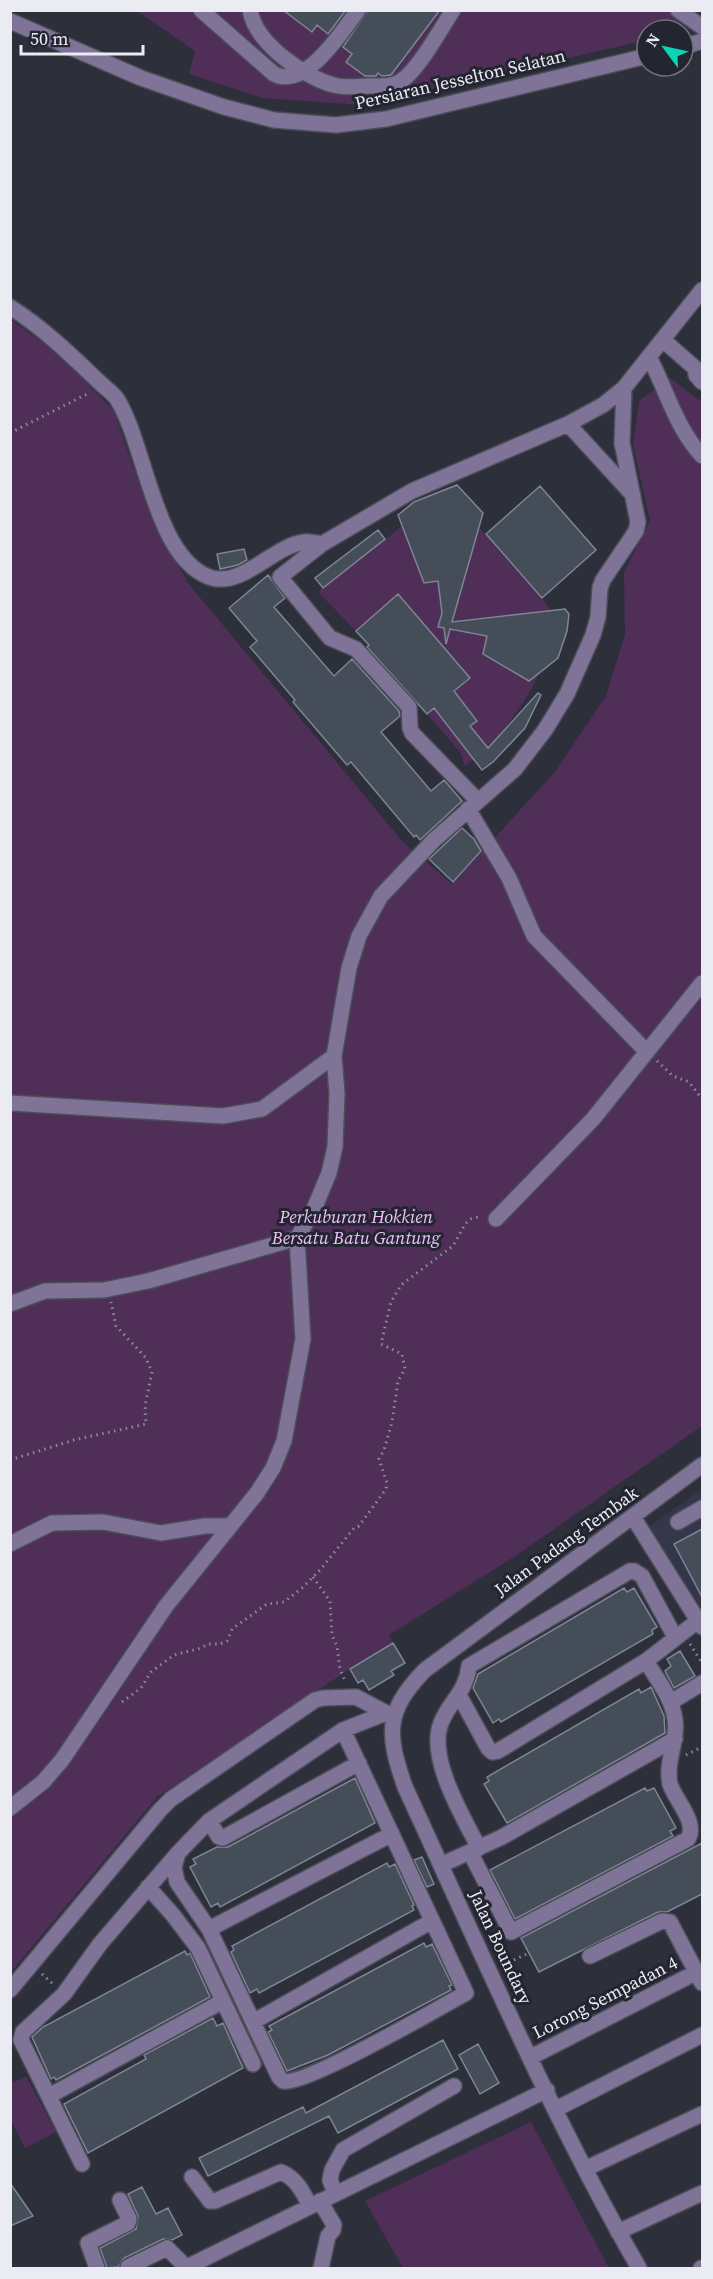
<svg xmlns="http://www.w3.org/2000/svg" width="713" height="2279" font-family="'Source Serif 4',serif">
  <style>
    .built { fill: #343649 }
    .green { fill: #4f2e58 }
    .building { fill: #454d59; stroke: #7d8694; stroke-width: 1.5 }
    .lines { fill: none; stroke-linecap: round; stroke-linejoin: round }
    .minor-casing { stroke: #4b4d58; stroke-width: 18 }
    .path { stroke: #8b8d97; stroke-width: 3; stroke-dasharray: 1.5 4.5; stroke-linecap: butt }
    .minor { stroke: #7f7498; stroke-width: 15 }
    .labels { text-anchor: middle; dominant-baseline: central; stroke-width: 6; stroke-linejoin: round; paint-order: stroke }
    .street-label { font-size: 18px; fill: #eaebf3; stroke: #232531 }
    .park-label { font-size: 18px; font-style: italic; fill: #edc0fa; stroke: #232531 }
  </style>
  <rect width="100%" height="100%" fill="#2d2f3b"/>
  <!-- built -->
  <path class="built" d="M702,1489V1609L648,1527Z"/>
  <!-- green -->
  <path class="green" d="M137,11H702L668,30H647V40L362,105L262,98L189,74L195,51Z
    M11,320L60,355L114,411L144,498L188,583L403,842L452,884L555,772L606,696L625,634L624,572L650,521L633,445L639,401L670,378L702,402V1426L514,1557L389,1635L393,1643L350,1669L158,1796L11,1972Z
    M453,499L545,602L556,617C551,635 547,654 540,671C523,708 498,742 465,766L460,752L427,714L469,677L399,594L356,631L318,592L420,512Z
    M26,2076L56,2132L25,2148L11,2121L10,2084Z
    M531,2122L609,2268H403L365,2201Z"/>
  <!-- building -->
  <path class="building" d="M283,10H346L328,34L317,25L312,32Z
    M368,10H440L391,75L382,76L378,73L376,76H365L346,62L352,54L343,47Z
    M457,485L483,513L452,622L565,609L569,614L567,631L558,658L529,681L483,654L487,636L450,629L446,644L444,628L438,627L442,613L438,581L424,583L398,515L414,502Z
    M540,486L596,550L542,598L486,534Z
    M378,530L385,539L323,588L315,578Z
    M244,549L247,560L238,565L220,569L217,554Z
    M268,575L285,598L274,607L334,676L352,659L399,711L400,716L381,732L431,791L444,780L462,801L420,840L416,835L414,837L351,762L347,765L293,702L295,700L250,647L257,641L229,608Z
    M398,594L470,678L454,691L477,721L470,726L488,748L538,693L541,695L525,728L493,762L482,770L434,708L427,714L367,647L369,645L356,631Z
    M462,828L474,839L481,851L453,882L429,859Z
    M702,1529V1597L674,1544Z
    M624,1588L627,1592L634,1588L657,1627L652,1630L653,1634L501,1722L499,1719L493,1723L473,1688L478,1674Z
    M393,1643L405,1663L391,1671L394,1675L369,1690L363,1680L358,1683L350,1669Z
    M680,1651L695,1676L674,1688L665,1671L671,1666L667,1659Z
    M651,1687L664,1716L665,1733L507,1823L484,1784L489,1781L487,1777L639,1689L641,1693Z
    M355,1778L375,1823L220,1907L218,1903L211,1907L190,1867L196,1864L193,1859L217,1847H228Z
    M645,1788L647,1791L654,1788L676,1828L670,1831L673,1836L515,1919L490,1870Z
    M702,1843V1894L667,1912H658L539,1972L521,1938Z
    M422,1857L434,1884L427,1887L414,1860Z
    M387,1863L389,1867L395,1864L414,1905L412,1906L414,1910L259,1993L257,1989L250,1993L231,1952L234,1950L232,1946Z
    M424,1943L426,1947L432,1944L452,1985L449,1986L451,1990L328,2055L287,2071L268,2032L272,2030L269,2026Z
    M185,1951L187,1955L190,1953L210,1997L56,2080L54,2077L51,2079L32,2037L43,2027Z
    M213,2018L217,2026L223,2023L243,2068L88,2153L64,2104L146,2059L144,2055Z
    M443,2040L458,2069L338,2133L329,2116L208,2176L199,2158L303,2107L306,2113Z
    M478,2044L499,2083L480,2094L459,2055Z
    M10,2183L33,2216L10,2226Z
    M142,2187L156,2214L168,2208L182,2235L172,2240L163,2239L124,2258L118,2267L107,2268L100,2248L136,2229L138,2216L128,2194Z"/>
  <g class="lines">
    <!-- minor casing -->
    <g class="minor-casing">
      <path id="minor" d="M201,10L274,74C305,90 342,32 358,10
        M250,10C255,43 307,80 338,86C348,88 359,86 370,86C381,86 392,87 401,81C418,70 441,29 453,10
        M678,10L702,27
        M10,21L141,78L224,107L274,120L336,125L386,119L647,56
        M683,47L702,41
        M10,307C42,327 71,355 97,380C104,387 112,392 117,399C146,445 154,556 209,577C241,589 273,546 304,542C309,541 316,543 322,544
        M663,340L695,368L696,375L702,382
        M649,357C667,391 676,428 702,456
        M568,424L633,495
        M478,801L412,733L410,728L409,707L356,649L330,638L280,577L322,544L412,491L568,424L603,405L624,388L702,290
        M468,809L509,878L534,936L647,1052
        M10,1103L223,1116L262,1109L334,1056
        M496,1219L593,1119L702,983
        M10,1304L45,1291L104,1290L148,1281L297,1238
        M633,1517L702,1627
        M678,1522L702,1508
        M10,1544L52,1523L103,1522L161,1533L205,1526H230
        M459,1695L488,1748L492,1752L498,1751L646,1661L699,1620
        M671,1702L702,1683
        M10,1808L43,1782L62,1760L166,1606L257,1493L273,1468L284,1441L303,1339L297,1238L314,1209L329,1173L335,1147L337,1093L334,1056L349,968L359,936L381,896L434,840L515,769L545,730L567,694L593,635L598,617L600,588L603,580L636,531L638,522L622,443L624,388
        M209,1821L219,1837L223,1838L359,1763
        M479,1848C463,1817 427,1757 441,1723C450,1700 466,1693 469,1666L630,1571H634L642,1576L675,1637
        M470,1852L511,1932L688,1839C698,1822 675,1800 670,1784C665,1760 680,1738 674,1714C670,1695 656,1678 646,1661
        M178,1853L174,1867L177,1882L209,1929L279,2077L283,2081C302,2087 441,2007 466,1993L343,1730
        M441,1865L502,1837L675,1739
        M148,1887L173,1915L198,1948L253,2064
        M209,1929L392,1834
        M590,1956L662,1921L670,1922L702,1983
        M10,1990L160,1810L171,1799L315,1700L323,1698L356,1697L392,1716
        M253,2022L432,1921
        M531,2057L697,1972
        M49,2096L223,2001
        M556,2109L702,2035
        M82,2164L21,2040L23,2032L64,1994L100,1944L178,1853L209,1821L343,1730L386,1713
        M585,2169L702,2114
        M192,2177L210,2201H215L281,2172C296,2178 303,2192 310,2206
        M335,2193L330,2180L332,2170L343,2150L454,2086
        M320,2201L334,2225L333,2230L328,2236L321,2268
        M618,2232L702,2193
        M97,2268L88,2243L128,2223L129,2219L120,2200
        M129,2268L128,2267L167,2248L187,2268
        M185,2268L547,2090
        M639,2268C550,2114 480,1949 405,1787C387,1735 384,1712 425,1670L702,1465
        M701,2268H702"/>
    </g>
    <!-- path -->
    <path class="path" d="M10,433L89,393
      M657,1061L673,1076L689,1082L702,1099
      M10,1460L74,1440L146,1424L145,1406L152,1372L146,1358L116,1326L111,1302
      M313,1577L330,1601L332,1635L337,1646L340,1669L345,1681
      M690,1644L702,1663
      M122,1702L141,1688L151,1672L174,1655L198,1649L209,1644H220L227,1641L232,1629L267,1604L284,1602L302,1588L320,1570L354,1528L359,1526L386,1489L387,1483L379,1459L384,1450L392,1422L398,1381L405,1369L402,1354L381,1344L391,1302L401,1285L453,1246L465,1224L471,1219L482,1216
      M686,1755L702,1747
      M503,1965L529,1953
      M42,1974L53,1984"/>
    <!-- minor -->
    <use href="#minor" class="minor"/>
  </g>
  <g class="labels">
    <!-- street labels -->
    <g class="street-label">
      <text transform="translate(460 79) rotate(-13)">Persiaran Jesselton Selatan</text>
      <text transform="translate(566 1541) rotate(-36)">Jalan Padang Tembak</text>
      <text transform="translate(501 1947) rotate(65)">Jalan Boundary</text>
      <text transform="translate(605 1997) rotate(-27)">Lorong Sempadan 4</text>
    </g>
    <!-- park labels -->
    <g class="park-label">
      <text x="356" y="1216">Perkuburan Hokkien<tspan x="356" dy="21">Bersatu Batu Gantung</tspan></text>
    </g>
  </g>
  <!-- border -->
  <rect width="713" height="2279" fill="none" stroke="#eaebf3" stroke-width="24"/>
  <!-- north arrow -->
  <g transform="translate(665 48) rotate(303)"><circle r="28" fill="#232531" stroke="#73747f" stroke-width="1.5"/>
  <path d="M0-4.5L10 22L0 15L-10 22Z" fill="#0cd5b5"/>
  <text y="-9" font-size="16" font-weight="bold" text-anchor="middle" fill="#eaebf3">N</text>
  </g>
  <!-- scale -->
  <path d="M21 45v9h122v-9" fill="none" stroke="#eaebf3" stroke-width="3"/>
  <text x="30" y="45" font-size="18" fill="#eaebf3" stroke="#232531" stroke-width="4.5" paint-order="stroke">50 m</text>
</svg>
